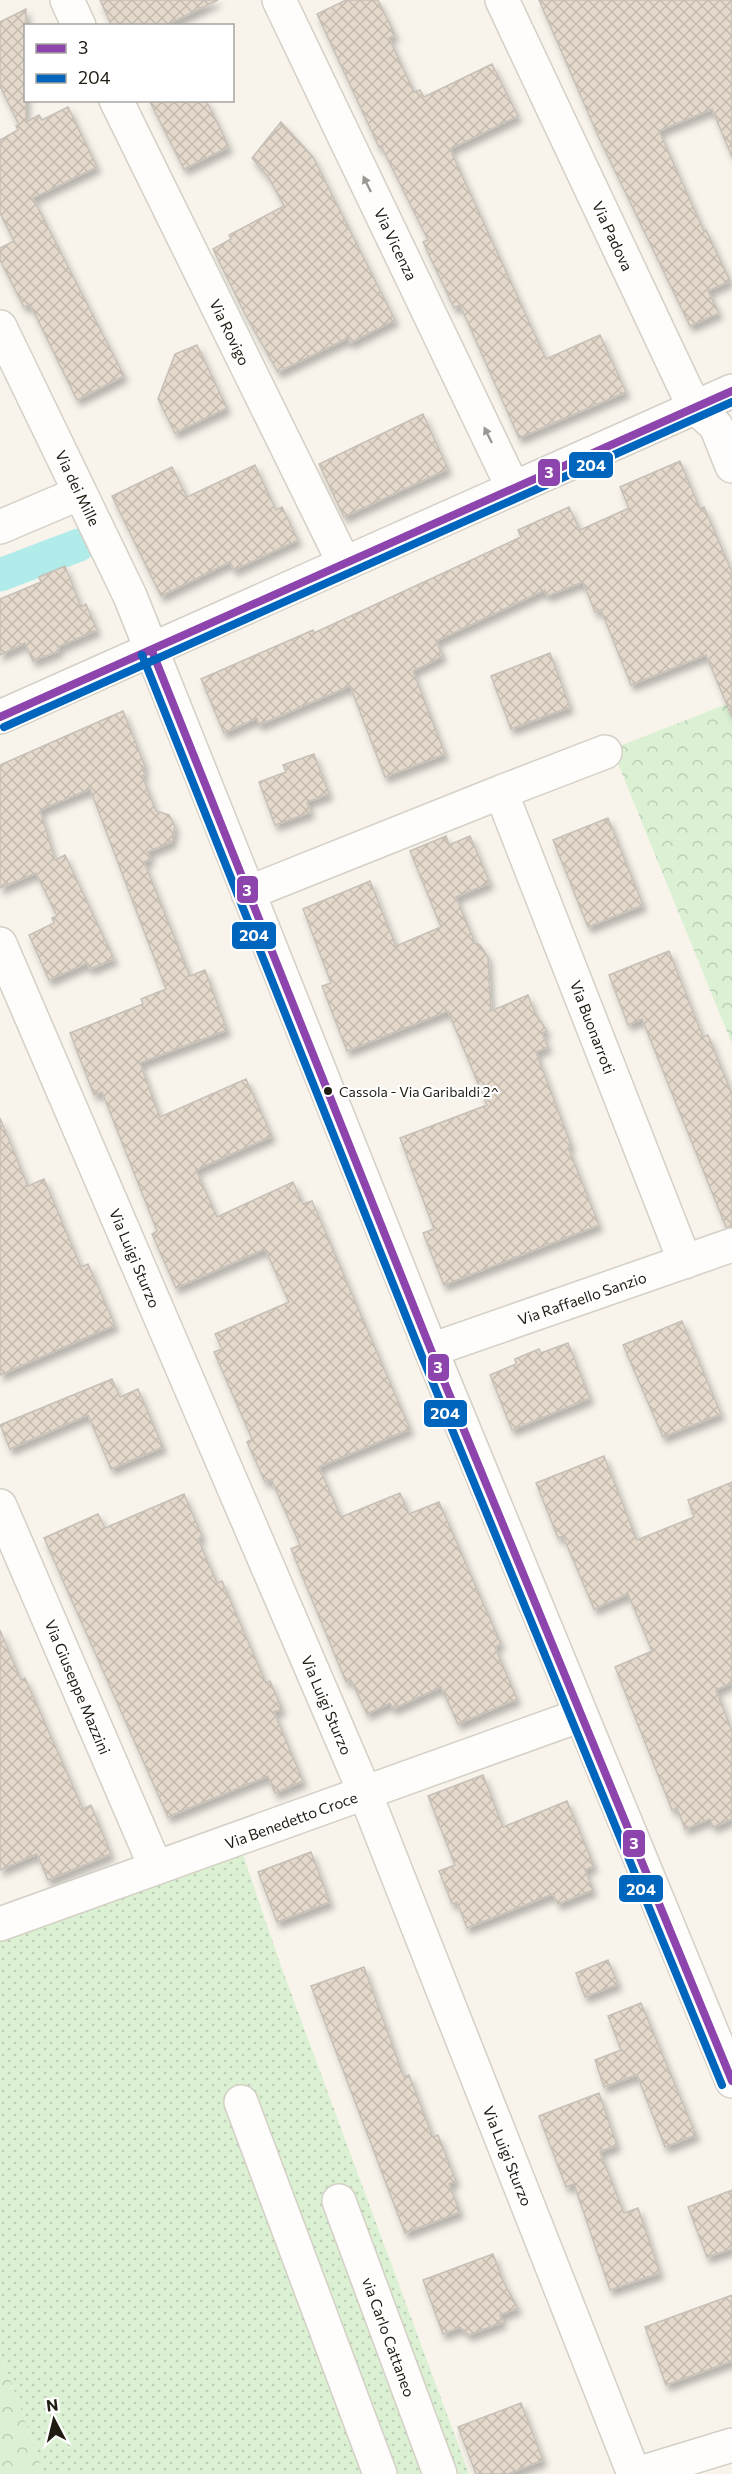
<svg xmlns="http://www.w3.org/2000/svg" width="732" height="2474" font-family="Commissioner,sans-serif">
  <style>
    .grass { fill: url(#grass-dots) }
    .park { fill: url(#park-crowns) }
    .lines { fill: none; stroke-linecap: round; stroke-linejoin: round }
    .canal { stroke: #b1eceb; stroke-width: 33 }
    .building { fill: url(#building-cross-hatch); stroke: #c6c0b8; stroke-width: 1.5; filter: url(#shadow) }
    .minor-casing { stroke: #d4d0c5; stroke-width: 36 }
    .minor { stroke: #fefdfc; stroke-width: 33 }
    .bus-1-casing { stroke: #fff; stroke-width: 12 }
    .bus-2-casing { stroke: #fff; stroke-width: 12 }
    .bus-1 { stroke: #8e44ad; stroke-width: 8 }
    .bus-2 { stroke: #0065bd; stroke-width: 8 }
    .oneway { fill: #9a9892 }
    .bus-dot { fill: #201c11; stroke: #fff; stroke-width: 2 }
    .labels { text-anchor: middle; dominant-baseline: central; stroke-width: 4.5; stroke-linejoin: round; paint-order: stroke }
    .bus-label { font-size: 14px; fill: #201c11; stroke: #fff; text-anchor: start }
    .street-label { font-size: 15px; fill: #201c11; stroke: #fff }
    .line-badge { stroke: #fff; stroke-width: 2 }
    .badge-label { font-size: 16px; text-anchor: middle; font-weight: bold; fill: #fff }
  </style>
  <defs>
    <pattern id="grass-dots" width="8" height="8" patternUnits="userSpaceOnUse" patternTransform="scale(1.5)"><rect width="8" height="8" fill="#dcf1d4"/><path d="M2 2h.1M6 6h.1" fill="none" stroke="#bcceb5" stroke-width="1.8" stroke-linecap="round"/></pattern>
    <pattern id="park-crowns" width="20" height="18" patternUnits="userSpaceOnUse" patternTransform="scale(1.5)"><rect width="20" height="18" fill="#dcf1d4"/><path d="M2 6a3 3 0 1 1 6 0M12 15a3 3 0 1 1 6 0" fill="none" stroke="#bcceb5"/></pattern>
    <pattern id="building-cross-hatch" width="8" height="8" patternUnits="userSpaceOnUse" patternTransform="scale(1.5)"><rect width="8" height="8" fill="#e4d9cb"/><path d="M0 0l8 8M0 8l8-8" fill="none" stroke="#c3baad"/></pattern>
    <filter id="shadow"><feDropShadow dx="3.5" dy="6" stdDeviation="3" flood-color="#0004"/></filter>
  </defs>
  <rect width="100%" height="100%" fill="#f8f4eb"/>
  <!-- grass -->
  <path class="grass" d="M240,1846L281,1966L469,2474H44L0,2351V1932Z"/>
  <!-- park -->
  <path class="park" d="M732,702V1044L612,749Z
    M0,2351L44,2474H0Z"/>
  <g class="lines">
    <!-- canal -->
    <path class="canal" d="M0,575L79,545"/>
  </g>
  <!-- building -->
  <path class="building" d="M100,0H218L164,26H112Z
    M346,0H378L395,35L389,38L414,92L420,90L424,97L492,64L518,116L450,149L546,359L600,335L626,392L519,438L460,305L454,308L423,242L428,240L381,146L379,147L317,14Z
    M539,0H732V157L712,109L659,131L704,231L706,230L730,281L708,291L719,313L690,326L599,138Z
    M26,9V122L39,115L42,120L68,107L97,167L33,198L124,376L77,400L30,304L24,307L0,260V248L14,241L0,213V140L18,130L16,126L19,125L0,86V22Z
    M149,100H206L229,147L184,169Z
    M281,122L313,157L395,320L350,343L348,338L278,372L245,314L213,249L231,239L229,235L284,206L269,178L252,158Z
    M197,345L227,408L175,433L158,399L175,354Z
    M423,414L448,469L344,517L319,464Z
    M680,461L700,509L704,507L732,572V717L706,655L631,685L601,610L595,612L583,582L547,596L545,590L436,641L443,656L413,671L445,754L385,777L350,686L259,725L257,718L224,733L201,679L313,630L314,633L521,537L518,530L569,507L580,530L629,508L620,487Z
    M255,465L276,510L282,507L298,540L234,570L230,562L161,596L112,496L172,467L187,497Z
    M65,566L81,607L86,604L97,630L58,647L59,651L33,661L25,643L0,655V599L41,582L39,577Z
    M550,653L570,707L511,729L491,676Z
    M123,711L145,766L142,767L145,774L142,776L156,811L169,815L175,826L172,842L148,852L151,859L144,862L190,976L205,970L227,1030L140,1063L160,1117L246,1079L272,1136L196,1170L217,1217L293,1182L303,1204L312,1201L410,1429L319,1467L341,1517L400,1493L409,1514L439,1502L501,1644L495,1647L517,1699L458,1724L441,1687L393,1709L390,1703L367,1714L351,1680L346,1682L291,1549L300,1545L271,1479L265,1482L247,1442L252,1439L214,1352L222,1349L215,1334L289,1302L265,1249L176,1288L152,1234L157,1231L102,1092L94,1095L70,1033L143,1004L141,999L166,989L90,789L40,810L55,860L65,855L114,959L90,969L87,963L49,980L29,935L54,923L52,918L57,916L36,873L0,888V765Z
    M314,754L329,794L307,802L311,812L275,825L259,782L286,772L283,765Z
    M608,818L643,905L588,927L553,840Z
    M446,836L449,845L470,836L490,883L456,897L475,943L480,945L488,957L491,1011L528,995L535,1013L547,1031L542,1033L548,1047L536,1052L571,1145L568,1147L599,1225L444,1285L423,1233L434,1229L400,1138L487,1105L448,1011L347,1051L322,986L331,983L303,909L370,881L396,946L441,927L410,851Z
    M669,951L703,1037L708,1035L732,1094V1227H726L642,1019L628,1025L609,975Z
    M0,1118L28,1186L44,1179L81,1267L88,1264L115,1325L0,1375Z
    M682,1321L721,1414L663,1437L623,1345Z
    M568,1343L590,1398L512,1430L490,1375L516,1364L515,1359L539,1349L541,1353Z
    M112,1379L120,1397L138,1389L163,1447L111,1469L88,1415L10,1449L0,1425Z
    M604,1456L637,1540L694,1517L688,1500L732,1482V1683L716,1690L732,1731V1819L713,1827L710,1819L685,1829L677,1808L672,1810L615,1667L652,1651L628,1594L594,1609L563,1536L558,1538L536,1483Z
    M184,1494L202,1536L198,1539L217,1583L222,1581L266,1683L270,1681L282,1709L274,1712L303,1781L275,1793L268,1776L168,1817L44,1538L98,1514L105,1528Z
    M0,1630L21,1680L25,1678L83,1809L91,1805L111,1854L48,1880L37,1854L0,1870Z
    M483,1775L503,1827L567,1801L594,1866L585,1870L593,1890L558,1904L553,1894L467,1928L457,1902L452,1904L439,1871L455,1865L428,1796Z
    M311,1852L330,1902L277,1922L258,1872Z
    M608,1960L618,1984L585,1997L576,1973Z
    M364,1967L404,2077L409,2075L433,2137L438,2135L456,2181L449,2184L460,2212L405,2233L311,1986Z
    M641,2003L696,2135L665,2147L637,2075L604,2087L595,2060L621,2050L608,2016Z
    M599,2093L617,2145L600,2152L624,2213L638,2208L660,2273L610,2290L574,2184L566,2187L539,2116Z
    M732,2190V2249L707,2257L688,2207Z
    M493,2254L503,2281L518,2308L500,2315L503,2322L469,2335L460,2327L443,2334L423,2280Z
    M732,2295V2361L666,2385L645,2327Z
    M521,2403L543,2460L508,2474H476L458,2427Z"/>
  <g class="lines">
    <!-- minor casing -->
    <g class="minor-casing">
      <path id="minor" d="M67,0L79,26
        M279,0L513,488
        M502,0L686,390L695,407L716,426L732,466
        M116,100L344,563
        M0,327L130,596L431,1350L732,2081
        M0,527L80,493
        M0,717L732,391
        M501,792L605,752
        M248,893L501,792L685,1262
        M0,944L365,1793L634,2474
        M431,1350L732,1245
        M0,1506L156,1868
        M0,1924L581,1715
        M241,2102L380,2474
        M339,2201L440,2474
        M637,2474L732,2445"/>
    </g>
    <!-- minor -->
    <use href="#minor" class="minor"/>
    <!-- bus-1 casing -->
    <g class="bus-1-casing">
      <path id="bus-1" d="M152,651L431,1350L732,2081
        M0,717L732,391"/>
    </g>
    <!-- bus-2 casing -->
    <g class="bus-2-casing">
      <path id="bus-2" d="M142,655L421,1354L722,2085
        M4,727L732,402"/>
    </g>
    <!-- bus-1 -->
    <use href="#bus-1" class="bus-1"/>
    <!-- bus-2 -->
    <use href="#bus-2" class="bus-2"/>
  </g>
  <!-- one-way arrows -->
  <defs><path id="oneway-solid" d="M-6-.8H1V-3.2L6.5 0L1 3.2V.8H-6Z" transform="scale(1.5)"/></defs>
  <g class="oneway">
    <use href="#oneway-solid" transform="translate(367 184) rotate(-116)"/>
    <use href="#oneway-solid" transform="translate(488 435) rotate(-116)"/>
  </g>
  <!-- markers -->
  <circle class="bus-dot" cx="328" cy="1091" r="5"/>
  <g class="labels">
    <!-- bus labels -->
    <g class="bus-label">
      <text x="339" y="1091">Cassola - Via Garibaldi 2^</text>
    </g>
    <!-- street labels -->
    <g class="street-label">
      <text transform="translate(613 236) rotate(65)">Via Padova</text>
      <text transform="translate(396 244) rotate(64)">Via Vicenza</text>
      <text transform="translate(230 332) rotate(64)">Via Rovigo</text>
      <text transform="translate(78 488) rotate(64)">Via dei Mille</text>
      <text transform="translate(593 1027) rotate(69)">Via Buonarroti</text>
      <text transform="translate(135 1258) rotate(67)">Via Luigi Sturzo</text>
      <text transform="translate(582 1298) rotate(-19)">Via Raffaello Sanzio</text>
      <text transform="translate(78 1687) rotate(67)">Via Giuseppe Mazzini</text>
      <text transform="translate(327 1705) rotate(67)">Via Luigi Sturzo</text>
      <text transform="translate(291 1820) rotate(-20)">Via Benedetto Croce</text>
      <text transform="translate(508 2156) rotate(68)">Via Luigi Sturzo</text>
      <text transform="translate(389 2337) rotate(70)">via Carlo Cattaneo</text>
    </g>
  </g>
  <g class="line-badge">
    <rect x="568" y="451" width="46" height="28" rx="6" fill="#0065bd"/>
    <rect x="537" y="458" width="24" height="29" rx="6" fill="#8e44ad"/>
    <rect x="236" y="875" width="23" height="29" rx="6" fill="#8e44ad"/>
    <rect x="231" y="921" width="46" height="29" rx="6" fill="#0065bd"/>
    <rect x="427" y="1353" width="23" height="29" rx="6" fill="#8e44ad"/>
    <rect x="423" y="1399" width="45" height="29" rx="6" fill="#0065bd"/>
    <rect x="622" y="1829" width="24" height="29" rx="6" fill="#8e44ad"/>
    <rect x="618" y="1874" width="46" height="29" rx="6" fill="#0065bd"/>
  </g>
  <g class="badge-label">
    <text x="591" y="471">204</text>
    <text x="549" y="478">3</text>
    <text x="247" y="896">3</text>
    <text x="254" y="941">204</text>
    <text x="438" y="1373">3</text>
    <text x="445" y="1419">204</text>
    <text x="634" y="1849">3</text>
    <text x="641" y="1895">204</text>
  </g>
  <!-- legend -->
  <rect x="24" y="24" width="210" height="78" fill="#ffffff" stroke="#a6a4a0" stroke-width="1.5"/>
  <rect x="36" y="44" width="30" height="9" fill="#8e44ad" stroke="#a6a4a0" stroke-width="1.5"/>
  <text x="78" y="54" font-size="18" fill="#201c11">3</text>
  <rect x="36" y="74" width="30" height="9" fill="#0065bd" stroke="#a6a4a0" stroke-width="1.5"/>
  <text x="78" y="84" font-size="18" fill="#201c11">204</text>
  <!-- north arrow -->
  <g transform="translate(54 2420) rotate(353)" stroke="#ffffff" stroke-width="4.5" paint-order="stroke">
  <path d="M0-4.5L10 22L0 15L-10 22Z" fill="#201c11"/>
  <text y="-9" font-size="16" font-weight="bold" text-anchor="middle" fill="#201c11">N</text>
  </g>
</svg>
